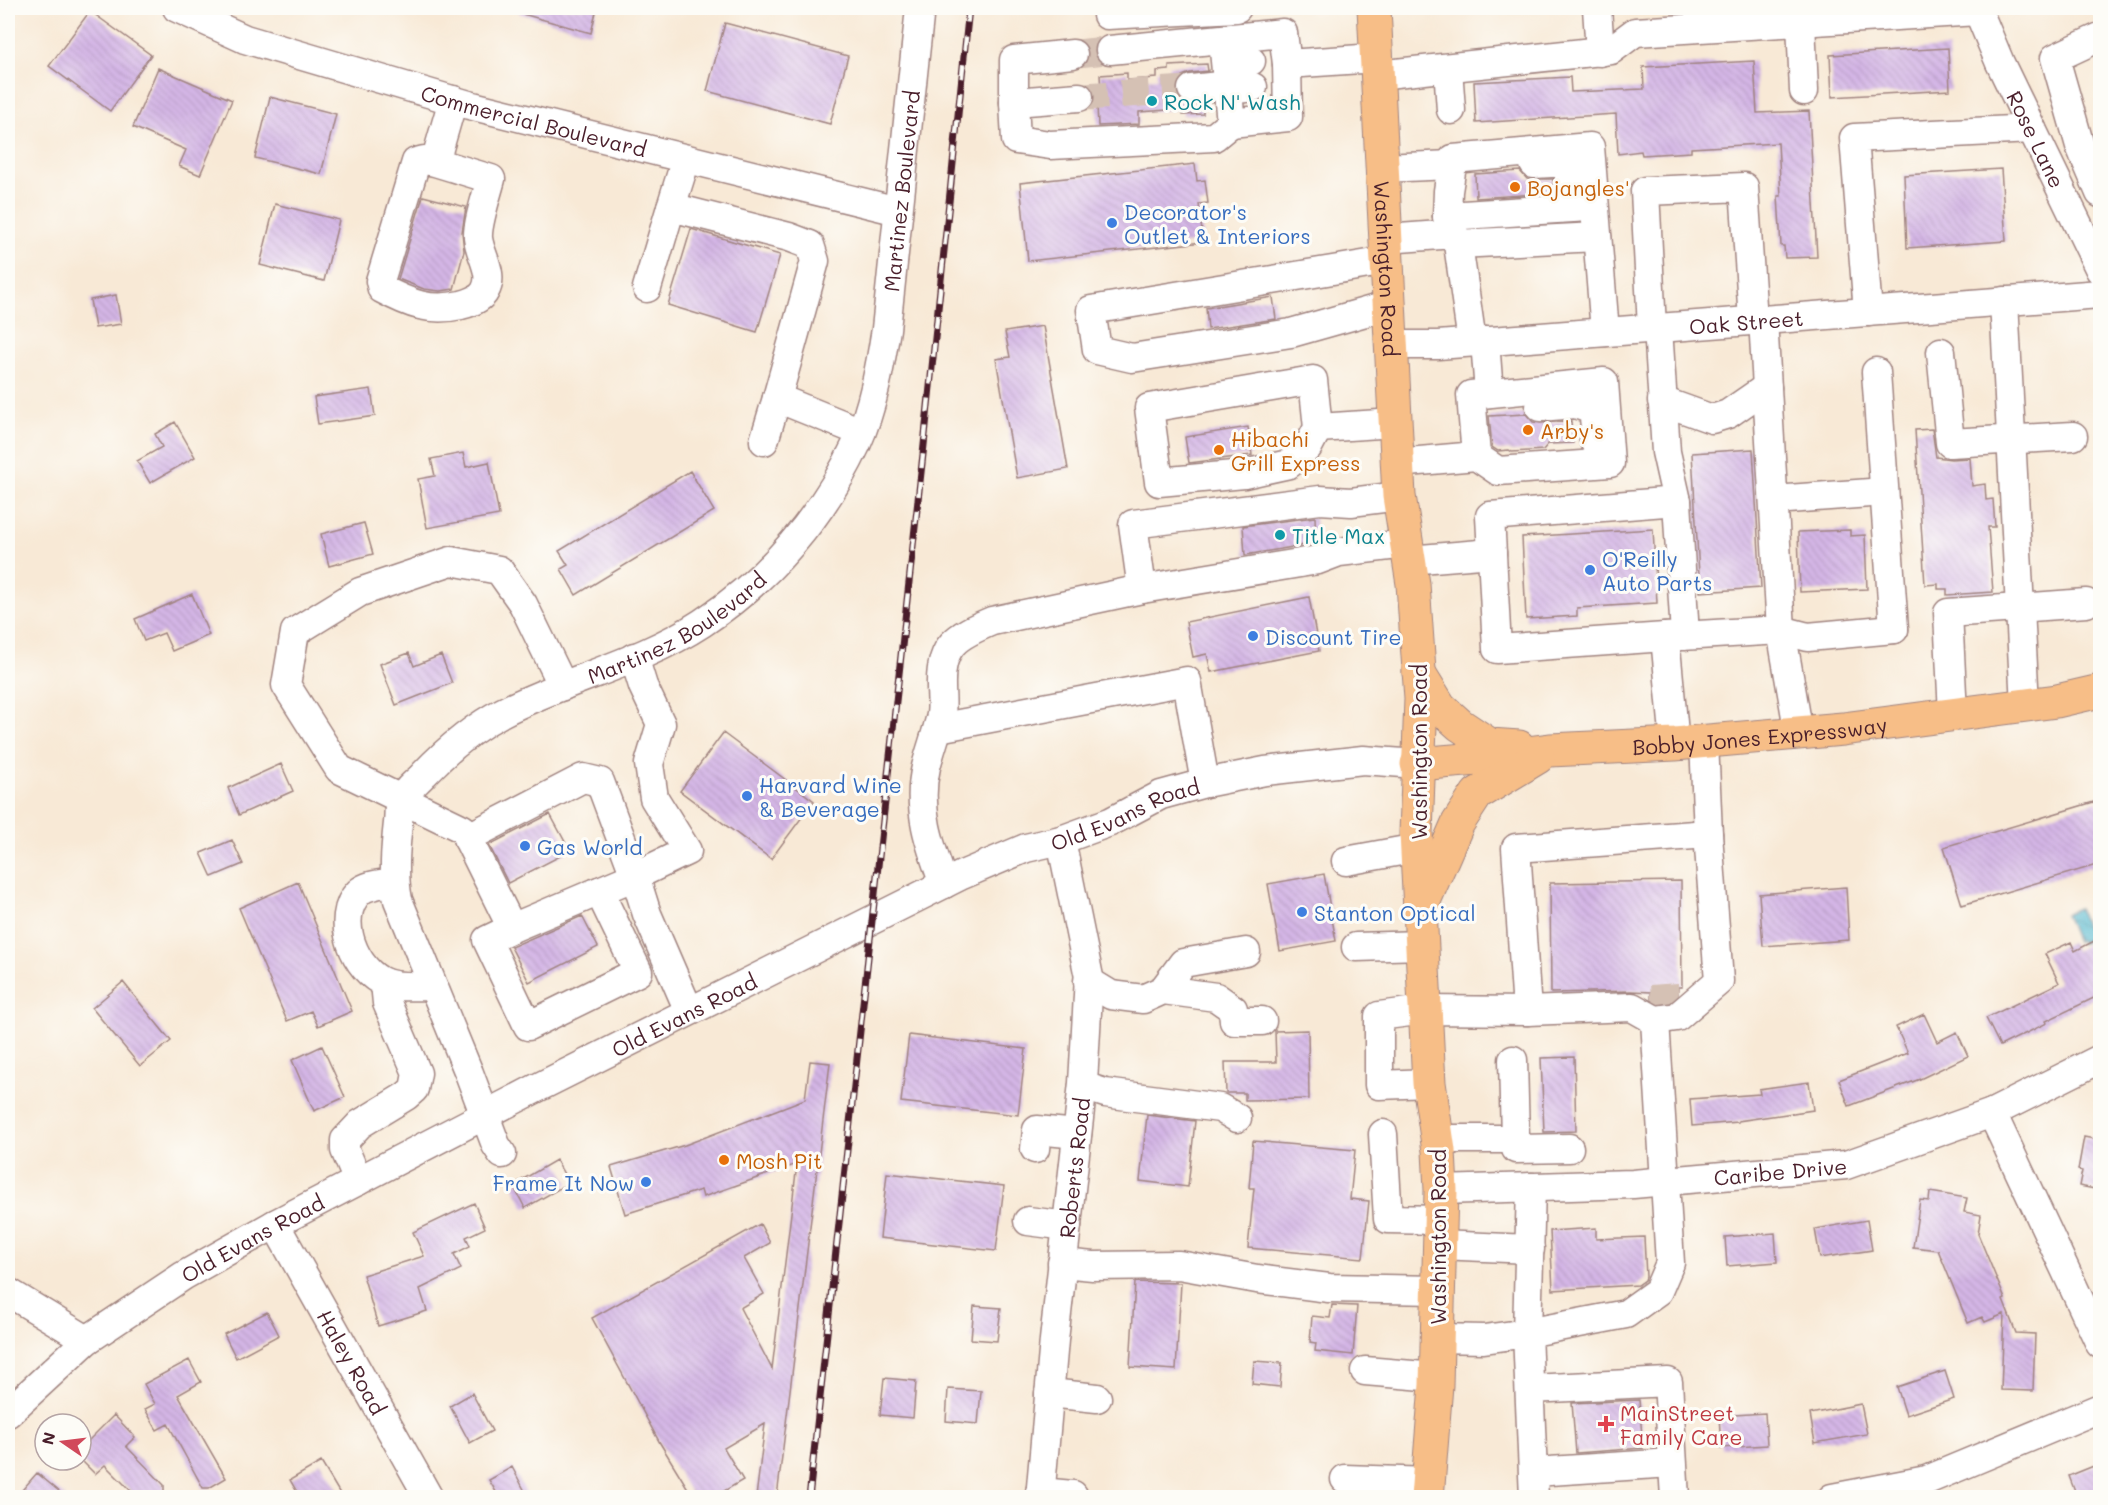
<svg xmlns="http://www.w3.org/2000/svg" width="2108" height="1505" font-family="Mali,sans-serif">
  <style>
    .water { fill: url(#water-waves); stroke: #4c6a7c; stroke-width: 1.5 }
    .building { fill: url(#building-back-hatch) }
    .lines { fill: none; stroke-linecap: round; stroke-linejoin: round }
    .minor-tunnel { stroke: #d5c1b4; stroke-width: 28; stroke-dasharray: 28 14; stroke-linecap: butt }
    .minor-casing { stroke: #a18480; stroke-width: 31 }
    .major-casing { stroke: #a18480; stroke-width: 35 }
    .minor { stroke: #fff; stroke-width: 28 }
    .major { stroke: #f7be87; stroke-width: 33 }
    .rail-casing { stroke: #4a1f2b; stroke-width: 7 }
    .rail { stroke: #fdfcf7; stroke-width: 4.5; stroke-dasharray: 14; stroke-linecap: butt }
    .culture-dot { fill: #0f9aa8; stroke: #fdfcf7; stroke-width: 2 }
    .food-dot { fill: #e8710a; stroke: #fdfcf7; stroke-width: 2 }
    .shop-dot { fill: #3f7fe0; stroke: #fdfcf7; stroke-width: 2 }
    .health-dot { fill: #e0444e; stroke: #fdfcf7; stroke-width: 2 }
    .labels { text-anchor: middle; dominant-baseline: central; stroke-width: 6; stroke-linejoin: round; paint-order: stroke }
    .culture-label { font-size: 21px; fill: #0d838f; stroke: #fdfcf7; text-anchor: start }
    .street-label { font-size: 21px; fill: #4a1f2b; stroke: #fdfcf7 }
    .food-label { font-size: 21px; fill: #c56008; stroke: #fdfcf7; text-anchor: start }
    .shop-label { font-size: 21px; fill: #366cbe; stroke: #fdfcf7; text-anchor: start }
    .health-label { font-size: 21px; fill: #be3a42; stroke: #fdfcf7; text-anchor: start }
  </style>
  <defs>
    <pattern id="water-waves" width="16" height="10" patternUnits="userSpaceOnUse" patternTransform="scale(1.5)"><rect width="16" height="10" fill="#4fb6cd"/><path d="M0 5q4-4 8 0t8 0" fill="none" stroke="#4493a7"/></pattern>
    <pattern id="building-back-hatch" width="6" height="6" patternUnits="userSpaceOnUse" patternTransform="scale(1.5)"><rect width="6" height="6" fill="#d4b6e6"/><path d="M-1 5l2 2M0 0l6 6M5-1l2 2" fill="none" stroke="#b89cc5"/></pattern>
  </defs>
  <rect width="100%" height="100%" fill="#fdfcf7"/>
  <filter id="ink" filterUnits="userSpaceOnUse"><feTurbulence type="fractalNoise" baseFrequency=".0167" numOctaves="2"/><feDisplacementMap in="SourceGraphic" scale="12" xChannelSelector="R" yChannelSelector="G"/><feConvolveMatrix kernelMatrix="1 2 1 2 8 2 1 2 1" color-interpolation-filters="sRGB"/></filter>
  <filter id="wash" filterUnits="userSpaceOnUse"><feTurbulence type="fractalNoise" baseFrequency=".008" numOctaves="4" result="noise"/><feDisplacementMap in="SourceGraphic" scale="24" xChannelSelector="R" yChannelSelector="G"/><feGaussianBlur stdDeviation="1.35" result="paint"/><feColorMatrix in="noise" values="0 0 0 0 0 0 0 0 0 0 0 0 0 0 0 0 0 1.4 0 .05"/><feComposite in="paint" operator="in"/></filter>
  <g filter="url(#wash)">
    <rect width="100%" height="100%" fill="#f8e9d6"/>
    <!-- water -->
    <path class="water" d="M2078,908L2090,937L2087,938L2088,941L2082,944L2080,940L2076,942L2065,914Z"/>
    <g id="blocks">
      <!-- building -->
      <path class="building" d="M520,8H597L591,33L519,13Z
        M90,11L151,55L110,111L49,66Z
        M725,23L848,56L830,124L707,91Z
        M1948,48L1950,90L1832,97L1830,55Z
        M1754,61L1757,113L1809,111L1817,257L1785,258L1784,246H1781L1778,196H1781L1778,143L1691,148V152L1642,155L1641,151L1618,154L1616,114L1476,123L1474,82L1570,77L1571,92L1644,89L1643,67Z
        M1207,64L1208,71L1190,73L1182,76L1177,82L1176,90L1178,98L1185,104H1203V114L1183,115V109L1139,112V124L1098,126L1097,105H1102L1100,75L1127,73V80L1157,78V71L1169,70V66Z
        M158,68L232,100L200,175L179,166L186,150L133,127Z
        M270,97L336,114L321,174L255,158Z
        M1195,164L1197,181L1205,180L1208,203L1199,204L1203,242L1028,261L1020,183Z
        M2001,169L2006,241L1907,248L1904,175Z
        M1520,171L1527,179H1553V193L1476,198L1475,174Z
        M423,196L466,207L462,232L464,251L454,289L440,291L424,289L398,279Z
        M275,204L339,220L324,281L260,265Z
        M691,229L780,255L757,332L668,305Z
        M116,295L121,324L95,328L90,300Z
        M1273,297L1276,319L1208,329L1206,308Z
        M1043,326L1068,469L1017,478L996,359L1010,357L1005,332Z
        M371,389L375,416L318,424L314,397Z
        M1526,414L1533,422L1541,423L1571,421L1573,443L1548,444L1543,450L1512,452L1509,450L1498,451L1492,447L1489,416Z
        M175,422L195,457L150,483L137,461L162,447L155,434Z
        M1248,427L1252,455L1189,463L1185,437Z
        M1932,429L1936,457L1951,459L1970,458L1972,486L1985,484L1986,500L1993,499L1995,527H1988L1993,592L1947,595V589H1938V584L1925,585L1915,430Z
        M1753,449L1761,588L1700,592L1692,453Z
        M463,453L466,467L489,462L499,515L427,528L418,479L435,476L431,459Z
        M690,471L714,511L576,595L561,569L568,565L559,551Z
        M1315,517L1316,543L1245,555L1243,526Z
        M364,523L373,554L329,566L321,534Z
        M1653,529L1657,603L1577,608V616L1526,619L1522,537Z
        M1850,530V536L1865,535L1867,589L1800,592L1798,532Z
        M192,594L209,635L172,651L164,633L144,641L135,619Z
        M1309,597L1319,651L1211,672L1207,654L1193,657L1186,622Z
        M409,653L414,666L441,655L452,683L396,705L380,664Z
        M723,733L814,801L771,859L680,791Z
        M281,764L293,791L239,815L228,788Z
        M2097,801L2100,813V864L1962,905L1944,847Z
        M550,814L570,851L508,883L489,845Z
        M232,840L243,864L212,877L201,853Z
        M1324,874L1336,941L1280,951L1268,884Z
        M1681,881L1682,987H1678V995L1670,1001L1658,1003L1651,999V992L1631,991L1551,993L1550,883Z
        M298,882L352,1011L318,1026L311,1011L287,1021L239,908Z
        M1846,887L1849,940L1763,946L1759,894Z
        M582,916L598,947L529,982L511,947Z
        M2100,938V995L2046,1021L2047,1023L2000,1046L1986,1018L2059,983L2045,954L2071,942L2075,951Z
        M123,982L171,1041L140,1066L92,1008Z
        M1924,1014L1937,1042L1957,1032L1968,1056L1920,1079L1849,1106L1839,1080L1908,1053L1896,1027Z
        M1308,1030L1309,1099L1245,1100V1093H1226L1225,1062H1276L1275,1031Z
        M909,1035L1026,1049L1018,1115L901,1102Z
        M322,1046L345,1097L314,1111L292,1060Z
        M1574,1057L1576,1131L1544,1132L1541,1058Z
        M810,1061L830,1063L777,1497H756L765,1424L724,1448L743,1480L714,1497H693L660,1443L592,1318L760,1224L770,1243L744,1258L764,1294L740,1308L772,1369L797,1164L703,1197L701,1190L625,1214L611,1167L685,1145L805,1099Z
        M1809,1082L1813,1110L1738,1121V1122L1692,1126L1690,1099L1760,1094L1759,1089Z
        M1147,1115L1195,1121L1188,1187L1140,1181Z
        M2084,1137L2100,1140V1190L2079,1186L2082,1171L2078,1170Z
        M1253,1141L1355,1150L1350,1199L1369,1201L1363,1258L1248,1248L1254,1188H1249Z
        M556,1160L569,1183L525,1208L513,1185Z
        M887,1173L1004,1186L996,1251L880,1238Z
        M1930,1192L1967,1198L1964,1212L1981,1215L1978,1234L2005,1299L2003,1300L2016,1333L2035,1334L2033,1391L2001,1390L2004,1314L1985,1322L1982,1317L1968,1323L1938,1250L1913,1247L1920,1200L1929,1201Z
        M474,1203L485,1228L466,1237L470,1246L454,1254L461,1269L420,1289L427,1311L378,1326L363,1275L424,1256L413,1232Z
        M1867,1220L1872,1250L1820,1258L1815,1229Z
        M1596,1228V1239L1644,1237L1646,1277L1645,1280L1638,1285L1553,1290L1550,1231Z
        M1775,1233L1777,1262L1727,1266L1725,1237Z
        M1135,1282L1181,1283L1176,1370L1130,1367Z
        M1332,1305L1357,1306L1353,1355L1315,1351L1316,1343L1310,1342L1312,1316L1330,1318Z
        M974,1306L1001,1308L997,1341L971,1339Z
        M267,1312L279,1335L236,1358L224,1334Z
        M189,1360L201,1382L178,1395L226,1478L209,1488H203L168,1424L157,1430L145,1409L155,1404L144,1384Z
        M1254,1361L1282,1363L1280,1387L1252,1384Z
        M1945,1371L1954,1399L1906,1415L1897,1387Z
        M884,1378L916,1381L913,1418L880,1415Z
        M948,1389L981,1391L978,1424L946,1421Z
        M472,1393L492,1431L470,1443L450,1406Z
        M1639,1400L1643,1448L1576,1453L1572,1403Z
        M1861,1404L1867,1434L1815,1443L1810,1414Z
        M1765,1413L1767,1445L1721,1448L1719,1416Z
        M114,1415L135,1437L126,1446L164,1485V1492L158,1497H137L105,1465L95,1474L81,1460V1448Z
        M321,1462L342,1497H300L290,1480Z
        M2096,1465L2100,1476V1497H2077L2069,1476Z
        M512,1467L528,1497H499L489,1480Z
        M37,1473L66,1497H16Z"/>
    </g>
  </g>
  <g filter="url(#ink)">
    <use href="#blocks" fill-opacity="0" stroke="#a18480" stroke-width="1.5"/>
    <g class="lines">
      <!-- minor-tunnel -->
      <path class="minor-tunnel" d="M1073,54L1110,50
        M1079,97L1192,89
        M1651,999L1679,997"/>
      <!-- minor casing -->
      <g class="minor-casing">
        <g id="minor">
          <path id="s1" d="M177,8L245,39L469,105L898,211"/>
          <path d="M1107,8V15L1237,8"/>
          <path d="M1597,8L1600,52"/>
          <path id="s2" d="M1977,8L2000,63L2100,270"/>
          <path d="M1801,22L1804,91"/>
          <path d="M2100,37L2055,58L2080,146L2100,193"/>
          <path d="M1110,50L1283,33L1287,64L1376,58"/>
          <path d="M1073,54L1014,60V102L1079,97"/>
          <path d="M1227,64L1251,61"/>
          <path d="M1448,68L1451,110"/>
          <path d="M1377,75L1611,50L1635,32L1978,11"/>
          <path d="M1192,89L1228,85"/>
          <path d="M1229,90L1253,87"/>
          <path d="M1014,102L1016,140L1050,145L1214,137L1231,123L1223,40"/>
          <path d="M1231,123L1288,117L1287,64"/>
          <path d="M435,162L424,160L416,162L380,281L382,289C410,304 430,312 461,305C469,303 481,299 485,291C495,274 480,256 478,238C477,224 487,194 491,179L435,162L453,100"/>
          <path d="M1534,164L1568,162L1571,208"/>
          <path d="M1382,168L1452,165"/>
          <path d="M671,207L686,159"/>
          <path d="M1447,216L1589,207"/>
          <path d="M1386,239L1454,234"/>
          <path d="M1458,244L1597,237"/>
          <path d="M1387,261L1091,310L1097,350L1132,358L1291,333L1390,305"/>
          <path d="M647,288L671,207L789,237L810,245L815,261L777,398L861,432"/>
          <path d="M2004,301L2025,705"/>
          <path d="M1868,312L1854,138L2032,129"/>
          <path d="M1763,319L1781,630L1799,734"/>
          <path d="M1652,328L1645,191L1744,187L1753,320"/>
          <path d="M1658,328L1666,452L1677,501"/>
          <path d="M1485,341L1489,393"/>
          <path d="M1472,342L1458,244L1447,216L1448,191L1453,159L1590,147L1605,332"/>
          <path id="s3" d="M1391,345H1438L2100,294"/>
          <path d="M1941,352L1950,443L2073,436"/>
          <path d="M1876,372L1894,629"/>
          <path d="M1313,380L1318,428L1308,447L1289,464L1244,474L1159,482L1149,408Z"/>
          <path d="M1662,401L1712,419L1728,414L1767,387"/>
          <path d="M1540,407L1575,404L1593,410L1596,434L1594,441"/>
          <path d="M1318,428L1395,423"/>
          <path d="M764,441L777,398"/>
          <path d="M1397,463L1476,456L1498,471L1610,463L1604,382L1471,395L1476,456"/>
          <path d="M1774,500L1884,492"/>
          <path d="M1409,560L1492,553"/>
          <path d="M1142,589L1133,524L1320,500L1351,502L1399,496"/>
          <path d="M1685,636L1677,501L1490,516L1497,649L1665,637L1781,630L1808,637L1894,629"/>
          <path d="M1665,637L1675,744"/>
          <path d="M563,686L523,604L499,570L451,561L360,592L295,632L286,685L339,769L463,829L512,928L635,876L647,914L689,1011"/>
          <path d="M1953,714L1948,613L2086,603"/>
          <path d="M938,728L1187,681L1205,783"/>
          <path d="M467,838L583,778L600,782L635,876L687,851L654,798L649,764L661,724L643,686L634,657"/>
          <path d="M1346,861L1417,848"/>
          <path d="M394,882C383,884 368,884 359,892C333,918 355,972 386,983C400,988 418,986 432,986"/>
          <path d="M944,884C930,846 916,808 926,767C930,751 936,735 940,719C943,709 941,697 941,686C940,645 956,636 992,621L1142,589L1318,560L1339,552L1406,544"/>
          <path d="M512,928L487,940L528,1026L638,972L599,891"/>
          <path d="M1356,947L1422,945"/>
          <path d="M1088,981L1111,995L1143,999L1163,990L1216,997L1233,1009L1234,1021H1262"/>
          <path d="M1163,990L1183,963L1246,952"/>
          <path d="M1527,1011L1516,848L1708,834"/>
          <path d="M1429,1083L1379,1085V1016L1425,1010L1527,1011L1632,1007L1655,1020L1677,1017L1719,981L1708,834L1704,741"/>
          <path d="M1083,1086L1105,1093L1220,1108L1237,1118"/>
          <path d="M1992,1113L2100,1344"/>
          <path d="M1383,1134L1388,1219L1440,1220"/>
          <path d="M1437,1139H1515L1513,1060"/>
          <path d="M1035,1149L1037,1130L1077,1134"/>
          <path d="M1516,1149L1569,1148"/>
          <path id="s4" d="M502,1154L496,1145L469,1073L398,900C393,874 395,850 398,823C399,816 398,807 400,801C404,791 418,781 424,774C447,750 474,727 503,712C567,679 641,663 702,623C769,579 823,516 857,443C873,407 880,367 886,329L920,8"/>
          <path d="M358,1181L345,1150V1140L360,1124L406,1096L414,1089L417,1073L387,1003L385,983"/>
          <path d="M1531,1187L1527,1333L1534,1498"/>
          <path id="s5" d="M1441,1190L1633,1184L1846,1165L1992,1113L2100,1059"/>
          <path d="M1028,1221L1067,1226"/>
          <path id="s6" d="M275,1224L429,1498"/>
          <path d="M1439,1245L1530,1249"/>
          <path d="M1062,1263L1093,1266L1179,1265L1257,1279L1329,1288L1438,1290"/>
          <path d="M8,1292L87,1340"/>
          <path d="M1437,1338L1484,1339L1527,1333L1626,1314L1658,1291L1670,1263L1655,1020"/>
          <path d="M1365,1371L1436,1377"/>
          <path d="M1531,1389L1668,1382L1675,1498"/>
          <path d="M1049,1393L1097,1398"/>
          <path id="s7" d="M8,1413L87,1340L183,1276L275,1224L535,1089L962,875L1026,848L1061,840L1110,822L1161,795L1205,783L1265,771L1363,760L1417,764"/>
          <path d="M1534,1472L1672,1463"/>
          <path d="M1345,1479L1429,1482"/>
          <path d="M1040,1492L1073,1495"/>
          <path id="s8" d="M1040,1498L1054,1340L1083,1083L1089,977L1061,840"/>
          <path d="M1832,1498L1927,1480L2100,1408"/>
        </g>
      </g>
      <!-- major casing -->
      <g class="major-casing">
        <g id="major">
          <path id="s9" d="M1374,8L1399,496L1413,584L1421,699L1416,833L1429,1083L1439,1151L1441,1190L1436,1385L1427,1498"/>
          <path d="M1419,673L1440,707L1460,725L1490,745L1519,747"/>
          <path id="s10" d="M1417,764L1490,758L1550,750L1675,744L1843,729L2057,701L2100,691"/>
          <path d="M1423,903L1458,823L1477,794L1538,757"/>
        </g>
      </g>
      <!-- minor -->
      <use href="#minor" class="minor"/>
      <!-- major -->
      <use href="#major" class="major"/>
      <!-- rail casing -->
      <g class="rail-casing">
        <path id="rail" d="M809,1498L924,445L969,8"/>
      </g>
      <!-- rail -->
      <use href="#rail" class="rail"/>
    </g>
  </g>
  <!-- markers -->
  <g class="culture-dot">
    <circle cx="1152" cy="101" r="6"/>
    <circle cx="1280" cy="535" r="6"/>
  </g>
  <g class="food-dot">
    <circle cx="1515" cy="187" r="6"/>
    <circle cx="1528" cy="430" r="6"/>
    <circle cx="1219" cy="450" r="6"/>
    <circle cx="724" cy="1160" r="6"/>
  </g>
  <g class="shop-dot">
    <circle cx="1112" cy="223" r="6"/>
    <circle cx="1590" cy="570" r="6"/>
    <circle cx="1253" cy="636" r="6"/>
    <circle cx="747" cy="796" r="6"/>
    <circle cx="525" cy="846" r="6"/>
    <circle cx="1302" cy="912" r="6"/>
    <circle cx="646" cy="1182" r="6"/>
  </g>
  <path class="health-dot" d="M1603 1415h6v6h6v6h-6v6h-6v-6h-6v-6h6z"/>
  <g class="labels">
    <!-- culture labels -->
    <g class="culture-label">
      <text x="1164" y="101">Rock N' Wash</text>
      <text x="1292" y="535">Title Max</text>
    </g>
    <!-- street labels -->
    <g class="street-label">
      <text stroke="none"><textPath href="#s1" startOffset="375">Commercial Boulevard</textPath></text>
      <text stroke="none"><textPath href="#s2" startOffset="144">Rose Lane</textPath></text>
      <text stroke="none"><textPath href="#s4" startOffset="1227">Martinez Boulevard</textPath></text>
      <text stroke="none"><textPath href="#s9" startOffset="261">Washington Road</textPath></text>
      <text stroke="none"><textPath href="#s3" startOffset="356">Oak Street</textPath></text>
      <text stroke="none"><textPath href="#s4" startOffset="705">Martinez Boulevard</textPath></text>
      <text stroke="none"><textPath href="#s10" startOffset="344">Bobby Jones Expressway</textPath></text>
      <text transform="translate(1418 752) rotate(-90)">Washington Road</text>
      <text stroke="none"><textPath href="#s7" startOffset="1274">Old Evans Road</textPath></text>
      <text stroke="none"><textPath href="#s7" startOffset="788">Old Evans Road</textPath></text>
      <text stroke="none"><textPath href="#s8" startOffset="332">Roberts Road</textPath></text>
      <text stroke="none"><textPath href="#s5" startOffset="340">Caribe Drive</textPath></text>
      <text transform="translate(1437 1237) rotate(-90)">Washington Road</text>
      <text stroke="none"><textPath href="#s7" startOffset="302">Old Evans Road</textPath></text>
      <text stroke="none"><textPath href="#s6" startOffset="158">Haley Road</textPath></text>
    </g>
    <!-- food labels -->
    <g class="food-label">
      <text x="1527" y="187">Bojangles'</text>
      <text x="1540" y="430">Arby's</text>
      <text x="1231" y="438">Hibachi<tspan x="1231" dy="24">Grill Express</tspan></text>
      <text x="736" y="1160">Mosh Pit</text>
    </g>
    <!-- shop labels -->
    <g class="shop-label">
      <text x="1124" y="211">Decorator's<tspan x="1124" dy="24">Outlet &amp; Interiors</tspan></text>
      <text x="1602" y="558">O'Reilly<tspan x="1602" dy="24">Auto Parts</tspan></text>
      <text x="1265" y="636">Discount Tire</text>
      <text x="759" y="784">Harvard Wine<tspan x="759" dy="24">&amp; Beverage</tspan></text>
      <text x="537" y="846">Gas World</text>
      <text x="1314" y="912">Stanton Optical</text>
      <text x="634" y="1182" text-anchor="end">Frame It Now</text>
    </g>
    <!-- health labels -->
    <g class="health-label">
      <text x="1620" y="1412">MainStreet<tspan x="1620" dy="24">Family Care</tspan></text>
    </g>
  </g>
  <!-- margin -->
  <rect width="2108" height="1505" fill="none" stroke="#fdfcf7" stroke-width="30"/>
  <!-- north arrow -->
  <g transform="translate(63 1442) rotate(284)"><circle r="28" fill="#fdfcf7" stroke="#b5a4a5" stroke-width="1.5"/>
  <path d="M0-4.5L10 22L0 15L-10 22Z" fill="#d1495b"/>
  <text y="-9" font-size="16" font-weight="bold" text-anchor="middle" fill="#4a1f2b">N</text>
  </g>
</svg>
